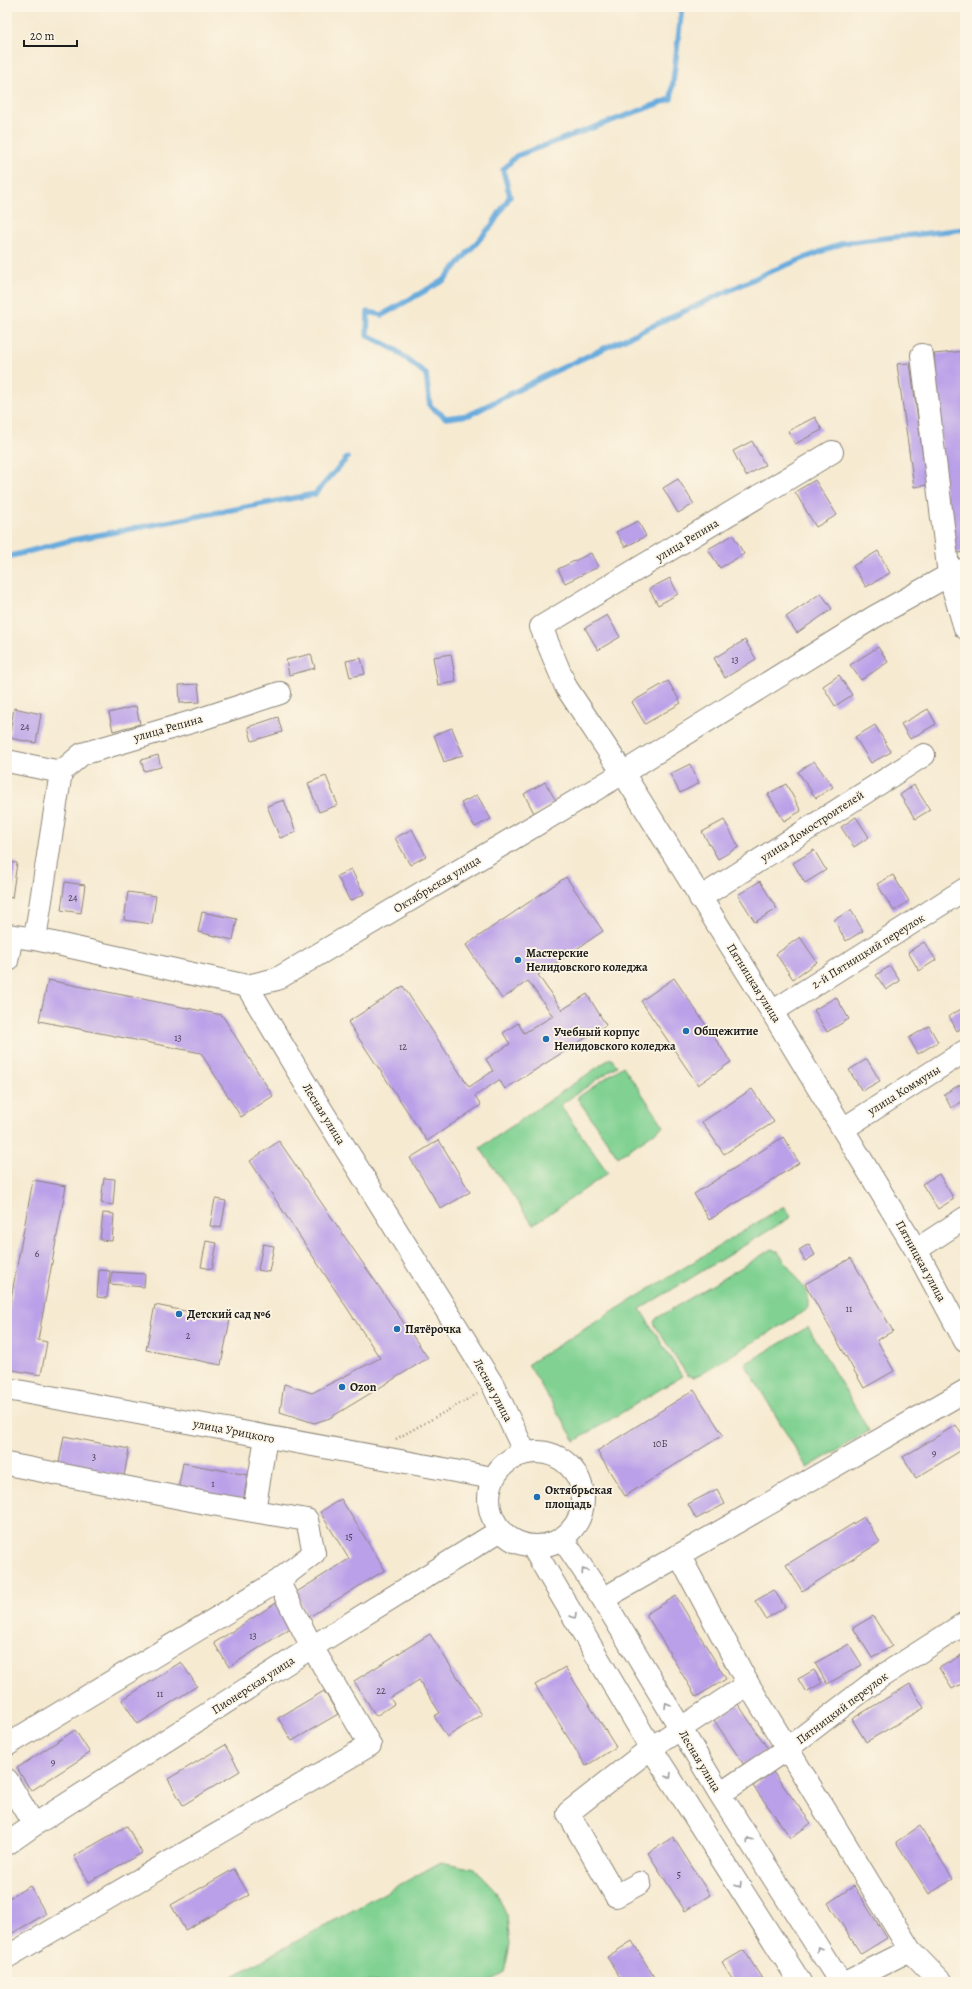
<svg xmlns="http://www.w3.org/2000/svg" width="972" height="1989" font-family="Alegreya,serif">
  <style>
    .green { fill: #80d192; stroke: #4e7657 }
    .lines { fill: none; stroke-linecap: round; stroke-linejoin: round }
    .stream { stroke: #68abdd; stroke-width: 5.5 }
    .building { fill: #baa0e9 }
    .minor-casing { stroke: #898376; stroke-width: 24 }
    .path { stroke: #898376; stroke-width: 2.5; stroke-dasharray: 1 3; stroke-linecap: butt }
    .minor { stroke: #fff; stroke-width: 22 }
    .oneway { stroke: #999 }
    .poi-dot { fill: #1f6fb2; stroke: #fcf5e5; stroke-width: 1.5 }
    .labels { text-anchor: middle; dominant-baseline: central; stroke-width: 3.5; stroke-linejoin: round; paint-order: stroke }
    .number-label { font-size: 10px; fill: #443d4f }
    .street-label { font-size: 12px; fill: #1c1c1c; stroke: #fcf5e5 }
    .poi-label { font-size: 12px; font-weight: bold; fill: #1c1c1c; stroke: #fcf5e5; text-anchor: start }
  </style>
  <rect width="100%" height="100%" fill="#fcf5e5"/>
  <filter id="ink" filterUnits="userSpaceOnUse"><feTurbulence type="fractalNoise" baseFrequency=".025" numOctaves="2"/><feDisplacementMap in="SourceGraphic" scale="8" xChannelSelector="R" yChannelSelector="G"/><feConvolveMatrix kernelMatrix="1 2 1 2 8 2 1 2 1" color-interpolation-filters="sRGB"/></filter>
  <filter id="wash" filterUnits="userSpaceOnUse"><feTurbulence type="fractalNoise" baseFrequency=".012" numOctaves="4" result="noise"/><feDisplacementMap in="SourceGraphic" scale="16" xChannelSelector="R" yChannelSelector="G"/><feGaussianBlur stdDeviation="0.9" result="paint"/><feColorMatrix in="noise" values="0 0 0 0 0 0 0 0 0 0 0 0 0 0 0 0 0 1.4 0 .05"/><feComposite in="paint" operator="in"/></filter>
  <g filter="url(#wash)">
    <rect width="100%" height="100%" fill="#f6ead1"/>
    <!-- green -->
    <path class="green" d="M611,1058L617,1066L560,1105L608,1173L533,1225L480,1148Z
      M623,1066L664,1126L618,1157L577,1098Z
      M784,1206L791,1217L640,1309L682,1376L575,1441L528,1364Z
      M772,1249L778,1252L808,1294V1307L805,1311L700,1374L694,1377L687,1375L656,1327L654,1322L657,1318Z
      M808,1327L869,1431L807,1468L745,1364Z
      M441,1862L475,1869L495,1890L507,1916L510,1945L504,1973L488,1982H232L233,1976Z"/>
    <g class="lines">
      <!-- stream -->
      <path class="stream" d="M682,7L671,99L516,156L503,170L510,196L492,225L444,280L382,315L368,312L367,335L394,349L426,374L430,406L446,418L469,415L551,373L769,272L843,243L965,229
        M7,557L72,540L315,494L347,458"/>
    </g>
    <g id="blocks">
      <!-- building -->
      <path class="building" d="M965,351V552L950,554L934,354Z
        M910,363L927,485L914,487L897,364Z
        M815,417L822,430L795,444L788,431Z
        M752,441L765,465L746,476L733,451Z
        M678,479L694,504L678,513L663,488Z
        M815,480L837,515L816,527L795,492Z
        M638,521L646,536L625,547L616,532Z
        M733,535L744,554L720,568L708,549Z
        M878,551L890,573L866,587L853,566Z
        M591,553L598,567L565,583L558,569Z
        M670,578L678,594L658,605L649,589Z
        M821,593L832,609L797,633L786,617Z
        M607,615L620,637L598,650L585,628Z
        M745,640L756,659L725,678L714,658Z
        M878,647L888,662L861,680L850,665Z
        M311,654L315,668L289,675L286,660Z
        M451,654L456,682L438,685L433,657Z
        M361,658L365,674L350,677L346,661Z
        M839,675L852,695L835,706L823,686Z
        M668,681L681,703L645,724L632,702Z
        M198,684L200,702L180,703L179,685Z
        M136,706L140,724L113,731L109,713Z
        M14,708L41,714L36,743L9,738Z
        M928,709L936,724L910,739L901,724Z
        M278,717L282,732L252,741L248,727Z
        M875,725L891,752L871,763L855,737Z
        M452,728L463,755L444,762L434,735Z
        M158,755L161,767L144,771L141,760Z
        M814,761L833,787L816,798L798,772Z
        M690,764L699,783L680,793L670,774Z
        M326,776L338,805L319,812L308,783Z
        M545,782L556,801L534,813L524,794Z
        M786,784L801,811L784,821L768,794Z
        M914,785L930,810L915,819L900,795Z
        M477,795L491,819L475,827L461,803Z
        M284,800L296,832L280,838L267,806Z
        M856,817L869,837L854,847L841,827Z
        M724,820L739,847L718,859L702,832Z
        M412,829L426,856L410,865L395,838Z
        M814,850L826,870L805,883L793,863Z
        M7,862L17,863L12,898L7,897Z
        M351,869L364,894L350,901L337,876Z
        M893,875L909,901L894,911L877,884Z
        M566,877L603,931L538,975L562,1010L587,994L606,1025L505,1089L499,1080L475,1096L481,1105L427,1141L348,1022L403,986L469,1087L493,1071L486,1059L510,1044L503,1033L518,1023L524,1033L553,1016L528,981L502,999L466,945Z
        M760,881L777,909L755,922L738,895Z
        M65,882L85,885L81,913L61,910Z
        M128,892L156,896L152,924L124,920Z
        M851,910L863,931L846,941L834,920Z
        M202,912L237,919L233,940L198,932Z
        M800,937L817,962L793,979L776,954Z
        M924,942L936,960L919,971L908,952Z
        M890,966L900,981L886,990L876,975Z
        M674,978L731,1062L698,1085L641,1001Z
        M48,980L222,1015L273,1096L241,1117L201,1053L39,1021Z
        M836,997L849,1019L827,1032L814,1010Z
        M965,1007V1026L957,1031L949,1016Z
        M929,1026L938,1042L918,1054L909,1038Z
        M867,1059L880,1081L862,1091L849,1070Z
        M963,1083L965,1100L951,1108L944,1094Z
        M752,1089L774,1122L724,1154L702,1122Z
        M783,1137L799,1163L709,1220L694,1194Z
        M439,1140L470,1192L441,1209L410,1158Z
        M279,1141L428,1358L330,1418L314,1423L280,1412L284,1384L312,1393L380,1358L250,1161Z
        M939,1174L954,1199L938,1209L922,1184Z
        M104,1178L115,1179L113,1205L101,1203Z
        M33,1180L66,1186L38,1340L47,1342L41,1375L7,1369V1320Z
        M215,1199L226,1201L221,1228L210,1226Z
        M103,1213L114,1214L112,1241L100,1240Z
        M206,1241L217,1243L212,1269L201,1267Z
        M263,1244L274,1246L269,1272L258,1270Z
        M809,1244L815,1255L805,1261L799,1250Z
        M851,1258L893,1331L877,1340L894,1371L864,1388L805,1284Z
        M99,1270L110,1271L107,1298L97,1297Z
        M112,1272L145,1274L144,1287L110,1284Z
        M155,1305L230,1320L221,1365L146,1350Z
        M694,1390L723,1435L625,1496L597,1451Z
        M956,1425L965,1440V1448L916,1478L903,1457Z
        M64,1436L129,1449L124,1476L59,1463Z
        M183,1463L248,1475L243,1502L178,1490Z
        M717,1489L725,1504L696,1519L688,1504Z
        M341,1499L385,1570L309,1617L295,1593L349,1559L320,1512Z
        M864,1517L880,1542L802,1591L786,1565Z
        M774,1590L785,1607L766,1619L755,1601Z
        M676,1596L726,1679L696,1697L646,1614Z
        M276,1603L292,1627L229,1667L214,1643Z
        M873,1616L892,1646L872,1658L853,1628Z
        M430,1634L482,1715L447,1737L434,1716L440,1713L419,1680L390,1698L394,1704L376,1716L354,1681Z
        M849,1644L862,1665L827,1684L815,1663Z
        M965,1653V1682L952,1689L939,1668Z
        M181,1662L197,1686L138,1724L122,1700Z
        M565,1667L616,1747L586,1766L535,1685Z
        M814,1670L822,1683L806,1692L798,1679Z
        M910,1684L924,1708L866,1742L852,1719Z
        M324,1691L338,1714L292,1741L278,1718Z
        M738,1704L768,1749L744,1765L714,1720Z
        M75,1730L90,1753L31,1791L17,1768Z
        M225,1745L240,1771L183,1805L168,1779Z
        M773,1772L811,1823L791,1838L753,1786Z
        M127,1826L142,1853L89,1882L74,1856Z
        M920,1826L953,1879L929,1894L896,1842Z
        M673,1837L710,1895L685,1911L648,1853Z
        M234,1869L249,1895L185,1930L171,1905Z
        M30,1886L46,1914L7,1936V1899Z
        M854,1886L887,1938L861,1954L828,1903Z
        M632,1941L657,1982H623L607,1957Z
        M744,1950L764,1982H734L722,1963Z"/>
    </g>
  </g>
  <g filter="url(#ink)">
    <use href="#blocks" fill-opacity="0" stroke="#898376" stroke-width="1"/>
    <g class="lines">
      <!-- minor casing -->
      <g class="minor-casing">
        <path id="minor" d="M922,355L949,575L965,628
          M832,452L541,627L566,687L623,773L772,1012L916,1250L965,1341
          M7,761L61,772L35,939
          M61,772L82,754L198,720L280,693
          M700,898L924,755
          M7,935L35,939L247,986L277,979L623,773L874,617L949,575L965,569
          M7,961L12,936
          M247,986L314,1098L493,1385L525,1453
          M772,1012L965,889
          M843,1129L965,1051
          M916,1250L965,1218
          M7,1389L493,1478
          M489 1499a47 47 0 1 1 94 0a47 47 0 1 1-94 0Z
          M7,1464L206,1503L307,1520L314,1553L278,1581L7,1745
          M254,1511L266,1437
          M562,1538L603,1599L720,1794L840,1982
          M532,1546L651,1748L800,1982
          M679,1555L748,1684L910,1950L941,1982
          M603,1599L965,1391
          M7,1780L34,1825
          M720,1794L788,1748L879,1678L965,1623
          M7,1844L34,1825L312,1647L501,1530
          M640,1883L616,1896L568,1813L651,1748L748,1684
          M7,1957L370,1745L312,1647L278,1581
          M847,1982L910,1950"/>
      </g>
      <!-- path -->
      <path class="path" d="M396,1439L477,1394"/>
      <!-- minor -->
      <use href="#minor" class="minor"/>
    </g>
    <!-- one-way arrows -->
    <defs><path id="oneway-chevron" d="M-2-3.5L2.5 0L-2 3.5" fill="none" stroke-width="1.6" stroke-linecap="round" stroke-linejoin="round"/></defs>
    <g class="oneway">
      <use href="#oneway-chevron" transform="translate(584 1571) rotate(-124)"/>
      <use href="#oneway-chevron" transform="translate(574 1616) rotate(59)"/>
      <use href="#oneway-chevron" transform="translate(667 1705) rotate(-121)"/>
      <use href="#oneway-chevron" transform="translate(669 1776) rotate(58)"/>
      <use href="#oneway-chevron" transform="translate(749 1840) rotate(-123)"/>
      <use href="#oneway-chevron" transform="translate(739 1885) rotate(58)"/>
      <use href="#oneway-chevron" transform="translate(819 1949) rotate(-123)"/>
    </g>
  </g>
  <!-- markers -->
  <g class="poi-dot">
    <circle cx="518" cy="960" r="4"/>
    <circle cx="686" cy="1031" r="4"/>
    <circle cx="546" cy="1039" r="4"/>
    <circle cx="179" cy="1314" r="4"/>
    <circle cx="397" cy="1329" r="4"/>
    <circle cx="342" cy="1387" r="4"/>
    <circle cx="537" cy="1497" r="4"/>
  </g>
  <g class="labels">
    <!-- number labels -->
    <g class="number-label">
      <text x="735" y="659">13</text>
      <text x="25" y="726">24</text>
      <text x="73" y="897">24</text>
      <text x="178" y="1037">13</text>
      <text x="403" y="1046">12</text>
      <text x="37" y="1253">6</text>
      <text x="849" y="1308">11</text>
      <text x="188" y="1335">2</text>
      <text x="660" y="1443">10Б</text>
      <text x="934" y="1452">9</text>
      <text x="94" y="1456">3</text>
      <text x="213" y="1483">1</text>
      <text x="349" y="1536">15</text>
      <text x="253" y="1635">13</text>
      <text x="381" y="1690">22</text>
      <text x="160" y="1693">11</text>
      <text x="53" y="1761">9</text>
      <text x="679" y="1874">5</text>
    </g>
    <!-- street labels -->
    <g class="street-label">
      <text transform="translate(687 540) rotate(-31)">улица Репина</text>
      <text transform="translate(168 728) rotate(-16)">улица Репина</text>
      <text transform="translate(812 826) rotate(-33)">улица Домостроителей</text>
      <text transform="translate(437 884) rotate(-31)">Октябрьская улица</text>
      <text transform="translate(868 951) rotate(-32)">2-й Пятницкий переулок</text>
      <text transform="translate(754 983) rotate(58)">Пятницкая улица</text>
      <text transform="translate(904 1090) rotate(-32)">улица Коммуны</text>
      <text transform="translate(324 1114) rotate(58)">Лесная улица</text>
      <text transform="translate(921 1261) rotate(61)">Пятницкая улица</text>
      <text transform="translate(493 1390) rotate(62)">Лесная улица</text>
      <text transform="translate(234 1431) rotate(11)">улица Урицкого</text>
      <text transform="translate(253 1685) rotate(-33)">Пионерская улица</text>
      <text transform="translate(842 1708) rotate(-37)">Пятницкий переулок</text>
      <text transform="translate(700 1761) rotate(59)">Лесная улица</text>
    </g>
    <!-- poi labels -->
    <g class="poi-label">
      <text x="526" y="953">Мастерские<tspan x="526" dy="14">Нелидовского коледжа</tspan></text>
      <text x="694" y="1031">Общежитие</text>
      <text x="554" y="1032">Учебный корпус<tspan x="554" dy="14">Нелидовского коледжа</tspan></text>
      <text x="187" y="1314">Детский сад №6</text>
      <text x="405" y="1329">Пятёрочка</text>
      <text x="350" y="1387">Ozon</text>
      <text x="545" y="1490">Октябрьская<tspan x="545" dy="14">площадь</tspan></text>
    </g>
  </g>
  <!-- margin -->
  <rect width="972" height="1989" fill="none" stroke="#fcf5e5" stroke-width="24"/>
  <!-- scale -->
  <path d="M24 40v6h53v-6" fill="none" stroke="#1c1c1c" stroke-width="2"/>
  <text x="30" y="40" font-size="12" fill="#1c1c1c" stroke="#fcf5e5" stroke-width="3" paint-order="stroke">20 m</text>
</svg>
